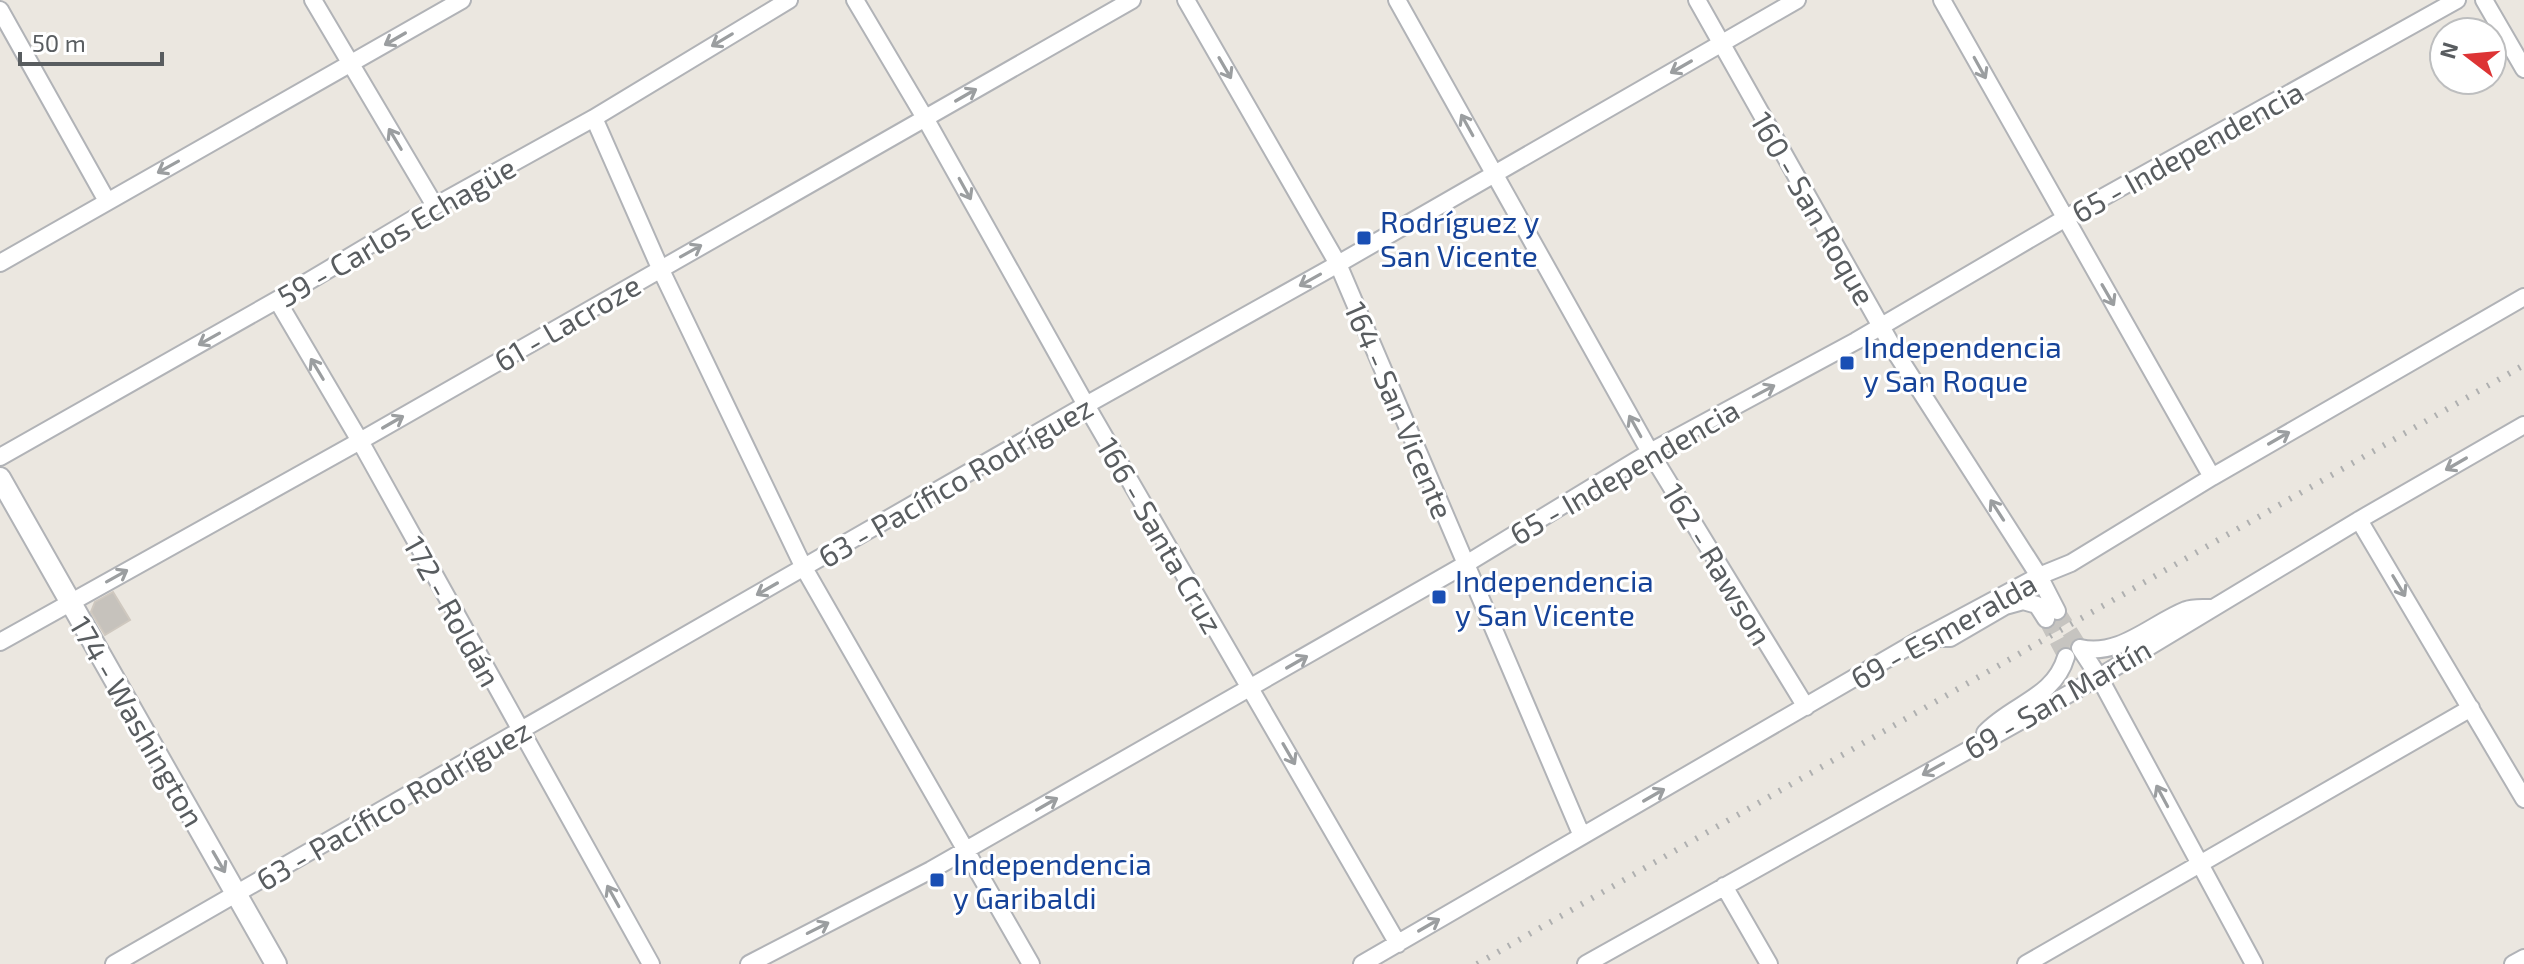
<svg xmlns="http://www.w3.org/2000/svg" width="2524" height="964" font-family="'Exo 2',sans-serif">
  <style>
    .building { fill: #c6c2bc; stroke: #cfc8bf; stroke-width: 2 }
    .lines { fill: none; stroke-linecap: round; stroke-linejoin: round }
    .minor-tunnel { stroke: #c6c4c0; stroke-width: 16; stroke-dasharray: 16 8; stroke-linecap: butt }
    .minor-casing { stroke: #b1b3b7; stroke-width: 20 }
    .tertiary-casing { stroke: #b1b3b7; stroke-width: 24 }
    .minor { stroke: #fff; stroke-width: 16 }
    .tertiary { stroke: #fff; stroke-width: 20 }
    .rail { stroke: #afb0b0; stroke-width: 6; stroke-dasharray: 2 10; stroke-linecap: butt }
    .oneway { stroke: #9b9ea0 }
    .transit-dot { fill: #1a4fb4; stroke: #fff; stroke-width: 3 }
    .labels { text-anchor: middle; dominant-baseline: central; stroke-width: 6; stroke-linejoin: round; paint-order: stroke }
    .street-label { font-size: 30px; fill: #595d60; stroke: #fff }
    .transit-label { font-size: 30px; fill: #164399; stroke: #fff; text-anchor: start }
  </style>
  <rect width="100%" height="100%" fill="#ebe7e0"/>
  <!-- building -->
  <path class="building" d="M113,592L130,620L105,635L91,612L95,602Z"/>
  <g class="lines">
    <!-- minor-tunnel -->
    <path class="minor-tunnel" d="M2057,611L2080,648
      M2046,619L2066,657"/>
    <!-- minor casing -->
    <g class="minor-casing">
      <path id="minor" d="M313,0L435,206
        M855,0L925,118L1086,405L1398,944
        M1186,0L1338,264L1582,836
        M1397,0L1650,452L1806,707
        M1697,0L1896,353L2039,576L2057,611
        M1942,0L2212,477
        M2484,0L2524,69
        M0,10L107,201
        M594,118L660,268L804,568L1031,964
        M0,263L462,0
        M277,300L360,441L651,964
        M0,457L277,300L435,206L594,118L789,0
        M2359,520L2524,799
        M1928,638H1950L2005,606L2023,601L2037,605L2046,619
        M0,642L360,441L1132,0
        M2080,648L2099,677L2254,964
        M2080,648C2120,657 2151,624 2186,610C2193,607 2203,608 2211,608
        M1985,733C2012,704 2054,698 2066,657
        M1724,886L1769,964
        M114,964L1086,405L1338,264L1797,0
        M749,964L931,870L1466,564L1650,452L1856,341L2064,219L2457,0
        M1362,964L1923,638L2039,576L2071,563L2212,477L2524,297
        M1586,964L2099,677L2359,520L2524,425
        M2026,964L2471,708
        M2513,964L2524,958"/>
    </g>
    <!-- tertiary casing -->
    <g class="tertiary-casing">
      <path id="tertiary" d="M0,478L276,964"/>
    </g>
    <!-- minor -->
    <use href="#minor" class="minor"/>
    <!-- tertiary -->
    <use href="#tertiary" class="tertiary"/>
    <!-- rail -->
    <path class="rail" d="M1477,964L2524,365"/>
  </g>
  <!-- one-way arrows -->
  <defs><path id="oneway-shaft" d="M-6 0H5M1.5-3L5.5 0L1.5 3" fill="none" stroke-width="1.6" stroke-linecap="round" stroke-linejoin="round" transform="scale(2)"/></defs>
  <g class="oneway">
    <use href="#oneway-shaft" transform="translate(395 39) rotate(150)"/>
    <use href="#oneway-shaft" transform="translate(722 40) rotate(149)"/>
    <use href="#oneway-shaft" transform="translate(1681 67) rotate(150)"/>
    <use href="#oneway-shaft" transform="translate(1225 68) rotate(60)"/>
    <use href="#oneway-shaft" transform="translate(1980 68) rotate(61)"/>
    <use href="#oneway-shaft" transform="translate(966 95) rotate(-30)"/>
    <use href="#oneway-shaft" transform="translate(1467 125) rotate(-119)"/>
    <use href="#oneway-shaft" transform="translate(395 139) rotate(-121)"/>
    <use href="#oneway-shaft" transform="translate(168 167) rotate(151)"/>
    <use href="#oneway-shaft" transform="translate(965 189) rotate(61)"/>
    <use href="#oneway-shaft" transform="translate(691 251) rotate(-29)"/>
    <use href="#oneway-shaft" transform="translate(1310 280) rotate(151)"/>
    <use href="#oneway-shaft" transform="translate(2108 295) rotate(60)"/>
    <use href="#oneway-shaft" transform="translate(209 339) rotate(151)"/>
    <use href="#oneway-shaft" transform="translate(317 369) rotate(-121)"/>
    <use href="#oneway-shaft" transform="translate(1764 391) rotate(-28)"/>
    <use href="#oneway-shaft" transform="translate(393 422) rotate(-30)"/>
    <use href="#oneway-shaft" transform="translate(1635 426) rotate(-119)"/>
    <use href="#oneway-shaft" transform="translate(2279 438) rotate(-30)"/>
    <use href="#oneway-shaft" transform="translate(2456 464) rotate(150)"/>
    <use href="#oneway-shaft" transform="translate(1997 510) rotate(-123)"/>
    <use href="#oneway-shaft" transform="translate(117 576) rotate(-29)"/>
    <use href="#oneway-shaft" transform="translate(2399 586) rotate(59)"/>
    <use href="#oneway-shaft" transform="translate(767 589) rotate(150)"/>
    <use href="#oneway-shaft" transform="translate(1297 662) rotate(-30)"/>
    <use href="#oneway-shaft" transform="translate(1289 754) rotate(60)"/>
    <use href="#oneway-shaft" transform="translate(1933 769) rotate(151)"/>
    <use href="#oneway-shaft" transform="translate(1654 795) rotate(-30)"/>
    <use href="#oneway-shaft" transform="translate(2162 796) rotate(-118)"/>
    <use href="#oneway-shaft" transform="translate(1047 804) rotate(-30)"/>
    <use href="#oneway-shaft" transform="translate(219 862) rotate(60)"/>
    <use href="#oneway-shaft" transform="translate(613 896) rotate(-119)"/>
    <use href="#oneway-shaft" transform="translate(1429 925) rotate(-30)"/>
    <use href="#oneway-shaft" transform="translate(818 928) rotate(-27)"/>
  </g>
  <!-- markers -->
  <g class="transit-dot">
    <rect x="1356" y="230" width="16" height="16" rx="4"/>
    <rect x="1839" y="355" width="16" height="16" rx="4"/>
    <rect x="1431" y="589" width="16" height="16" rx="4"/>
    <rect x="929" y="872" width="16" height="16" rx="4"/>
  </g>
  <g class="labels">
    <!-- street labels -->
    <g class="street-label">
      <text transform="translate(2187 151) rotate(-29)">65 - Independencia</text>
      <text transform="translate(1814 208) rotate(60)">160 - San Roque</text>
      <text transform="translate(396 231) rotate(-30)">59 - Carlos Echagüe</text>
      <text transform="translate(567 322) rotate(-30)">61 - Lacroze</text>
      <text transform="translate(1400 410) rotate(67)">164 - San Vicente</text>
      <text transform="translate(1624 471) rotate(-30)">65 - Independencia</text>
      <text transform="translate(955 481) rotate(-30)">63 - Pacífico Rodríguez</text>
      <text transform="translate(1161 535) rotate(60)">166 - Santa Cruz</text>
      <text transform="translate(1718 564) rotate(59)">162 - Rawson</text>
      <text transform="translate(453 611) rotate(61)">172 - Roldán</text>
      <text transform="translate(1943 630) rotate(-29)">69 - Esmeralda</text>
      <text transform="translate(2057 698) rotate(-30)">69 - San Martín</text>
      <text transform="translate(138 721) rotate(60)">174 - Washington</text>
      <text transform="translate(393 804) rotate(-30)">63 - Pacífico Rodríguez</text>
    </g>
    <!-- transit labels -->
    <g class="transit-label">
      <text x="1380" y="221">Rodríguez y<tspan x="1380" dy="34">San Vicente</tspan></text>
      <text x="1863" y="346">Independencia<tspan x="1863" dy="34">y San Roque</tspan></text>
      <text x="1455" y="580">Independencia<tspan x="1455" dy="34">y San Vicente</tspan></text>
      <text x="953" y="863">Independencia<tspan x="953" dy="34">y Garibaldi</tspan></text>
    </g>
  </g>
  <!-- north arrow -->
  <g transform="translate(2468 56) rotate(286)"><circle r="38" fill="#ffffff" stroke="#bdbebf" stroke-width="2"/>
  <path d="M0-6L14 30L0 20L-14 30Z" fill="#dd3435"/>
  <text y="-12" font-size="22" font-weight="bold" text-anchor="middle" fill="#595d60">N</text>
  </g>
  <!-- scale -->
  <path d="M20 52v12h142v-12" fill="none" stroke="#595d60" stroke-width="4"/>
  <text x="32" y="52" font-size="24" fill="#595d60" stroke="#ffffff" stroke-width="6" paint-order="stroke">50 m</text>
</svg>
